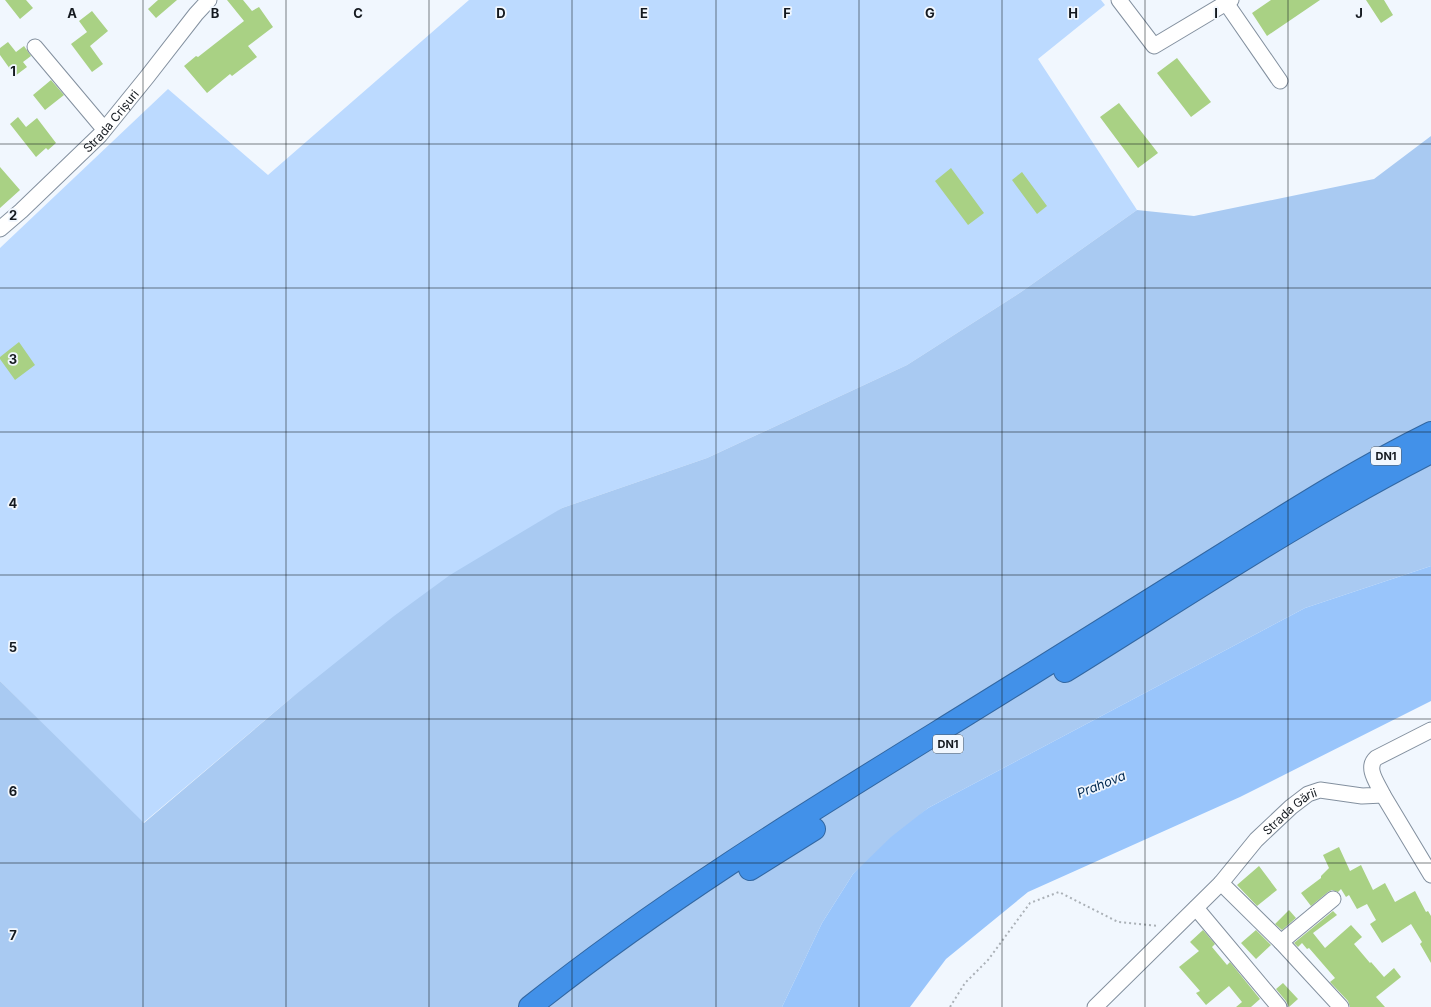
<svg xmlns="http://www.w3.org/2000/svg" width="1431" height="1007" font-family="Inter,sans-serif">
  <style>
    .green { fill: #bcdaff }
    .forest { fill: #a9caf2 }
    .water { fill: #99c5fb }
    .building { fill: #a9d184 }
    .lines { fill: none; stroke-linecap: round; stroke-linejoin: round }
    .minor-casing { stroke: #83909f; stroke-width: 17 }
    .highway-casing { stroke: #3267a2; stroke-width: 24 }
    .path { stroke: #abb1b7; stroke-width: 2; stroke-dasharray: 2 3; stroke-linecap: butt }
    .minor { stroke: #fff; stroke-width: 15 }
    .highway { stroke: #4291e9; stroke-width: 22 }
    .grid { fill: none; stroke: #14191f; stroke-width: 1; stroke-opacity: 0.55 }
    .labels { text-anchor: middle; dominant-baseline: central; stroke-width: 3.5; stroke-linejoin: round; paint-order: stroke }
    .shield { fill: #f1f7fe; stroke: #565c62; stroke-width: 1 }
    .shield-label { font-size: 11px; font-weight: bold; fill: #14191f }
    .street-label { font-size: 12px; fill: #14191f; stroke: #f1f7fe }
    .water-label { font-size: 13px; font-style: italic; fill: #022a52; stroke: #f1f7fe }
    .grid-label { font-size: 13px; text-anchor: middle; font-weight: bold; fill: #14191f; stroke: #f1f7fe; stroke-width: 3.5; stroke-linejoin: round; paint-order: stroke }
  </style>
  <rect width="100%" height="100%" fill="#f1f7fe"/>
  <!-- green -->
  <path class="green" d="M469,0H1101L1105,5L1038,59L1137,210L1021,292L907,365L707,458L562,508L290,699L143,823L0,681V248L168,89L268,175Z"/>
  <!-- forest -->
  <path class="forest" d="M1431,136V566L1305,608L928,808L853,874L822,923L782,1007H0V681L144,823L290,699L394,616L450,575L562,508L707,458L907,365L1021,292L1137,210L1194,216L1374,179Z"/>
  <!-- water -->
  <path class="water" d="M1431,566V701L1240,797L1028,892L946,959L910,1007H782L822,923L853,874L891,837L928,808L1305,608Z"/>
  <!-- building -->
  <path class="building" d="M5,0H26L33,8L20,19Z
    M158,0H177L156,18L148,9Z
    M227,0H243L252,11L259,7L273,27L248,46L257,57L232,76L230,74L207,93L184,66L196,56L198,57L244,21Z
    M1271,0H1320L1267,36L1252,13Z
    M1366,0H1384L1393,15L1381,23Z
    M92,11L108,31L90,46L103,64L92,72L71,44L87,32L79,21Z
    M8,42L16,52L24,46L31,56L23,62L27,67L15,76L0,55V48Z
    M1177,58L1211,102L1191,117L1157,73Z
    M51,80L64,95L45,110L33,95Z
    M1119,103L1158,153L1138,168L1100,117Z
    M18,117L26,127L37,118L56,143L48,150L46,148L36,157L10,124Z
    M0,167L20,190L0,208Z
    M951,168L984,213L968,225L935,181Z
    M1022,172L1047,206L1037,214L1012,180Z
    M19,342L35,365L15,380L0,359V357Z
    M1339,847L1350,871L1361,865L1373,890L1385,883L1395,902L1415,891L1426,912L1428,911L1431,916V963L1420,944L1422,942L1411,924L1382,943L1370,924L1376,920L1367,904L1357,909L1349,895L1346,897L1341,889L1338,892L1332,890L1328,892L1311,906L1301,893L1321,878V876L1329,868L1323,855Z
    M1259,866L1277,890L1257,906L1237,885Z
    M1289,910L1296,918L1282,930L1275,924Z
    M1333,911L1337,915L1313,933L1325,948L1351,925L1362,937L1354,944L1370,963L1371,962L1384,977L1394,968L1401,977L1376,997L1385,1007H1350L1348,1001L1330,982L1335,978L1309,948L1307,949L1302,943L1298,947L1294,943Z
    M1203,930L1215,944L1212,947L1227,965L1230,962L1260,999L1251,1007H1236L1242,1002L1229,986L1206,1005L1196,993L1200,991L1179,967L1199,951L1190,942Z
    M1256,930L1271,945L1256,959L1241,943Z
    M1283,983L1298,999L1289,1007L1286,1001L1276,989Z"/>
  <g class="lines">
    <!-- minor casing -->
    <g class="minor-casing">
      <g id="minor">
        <path d="M1119,0L1154,46L1231,0"/>
        <path d="M1224,0L1280,81"/>
        <path d="M35,47L104,129"/>
        <path id="s1" d="M0,229L21,211L100,135L147,77L196,14L209,0"/>
        <path d="M1383,795L1431,875"/>
        <path d="M1221,883L1281,942L1341,1007"/>
        <path d="M1196,908L1279,1007"/>
        <path d="M1281,942L1333,899"/>
        <path id="s2" d="M1095,1007L1221,883L1256,840L1291,807L1308,794L1320,790L1362,796L1383,795C1378,784 1365,768 1376,758L1431,730"/>
      </g>
    </g>
    <!-- highway casing -->
    <g class="highway-casing">
      <path id="highway" d="M1065,671C1186,596 1304,517 1431,452
        M750,869L814,829
        M530,1007C683,885 852,786 1017,683C1087,639 1157,595 1227,552C1294,510 1360,468 1431,433"/>
    </g>
    <!-- path -->
    <path class="path" d="M950,1007L965,983L988,960L1030,903L1059,892L1118,922L1158,926"/>
    <!-- minor -->
    <use href="#minor" class="minor"/>
    <!-- highway -->
    <use href="#highway" class="highway"/>
  </g>
  <!-- grid -->
  <path class="grid" d="M143,0V1007M286,0V1007M429,0V1007M572,0V1007M716,0V1007M859,0V1007M1002,0V1007M1145,0V1007M1288,0V1007M0,144H1431M0,288H1431M0,432H1431M0,575H1431M0,719H1431M0,863H1431"/>
  <g class="labels">
    <!-- shield labels -->
    <g class="shield">
      <rect x="1371" y="447" width="30" height="18" rx="3"/>
      <rect x="933" y="735" width="30" height="18" rx="3"/>
    </g>
    <g class="shield-label">
      <text x="1386" y="456">DN1</text>
      <text x="948" y="744">DN1</text>
    </g>
    <!-- street labels -->
    <g class="street-label">
      <text stroke="none"><textPath href="#s1" startOffset="155">Strada Crișuri</textPath></text>
      <text stroke="none"><textPath href="#s2" startOffset="277">Strada Gării</textPath></text>
    </g>
    <!-- water labels -->
    <g class="water-label">
      <text transform="translate(1101 784) rotate(-22)">Prahova</text>
    </g>
  </g>
  <g class="grid-label">
    <text x="72" y="18">A</text>
    <text x="215" y="18">B</text>
    <text x="358" y="18">C</text>
    <text x="501" y="18">D</text>
    <text x="644" y="18">E</text>
    <text x="787" y="18">F</text>
    <text x="930" y="18">G</text>
    <text x="1073" y="18">H</text>
    <text x="1216" y="18">I</text>
    <text x="1359" y="18">J</text>
    <text x="13" y="76">1</text>
    <text x="13" y="220">2</text>
    <text x="13" y="364">3</text>
    <text x="13" y="508">4</text>
    <text x="13" y="652">5</text>
    <text x="13" y="796">6</text>
    <text x="13" y="940">7</text>
  </g>
</svg>
